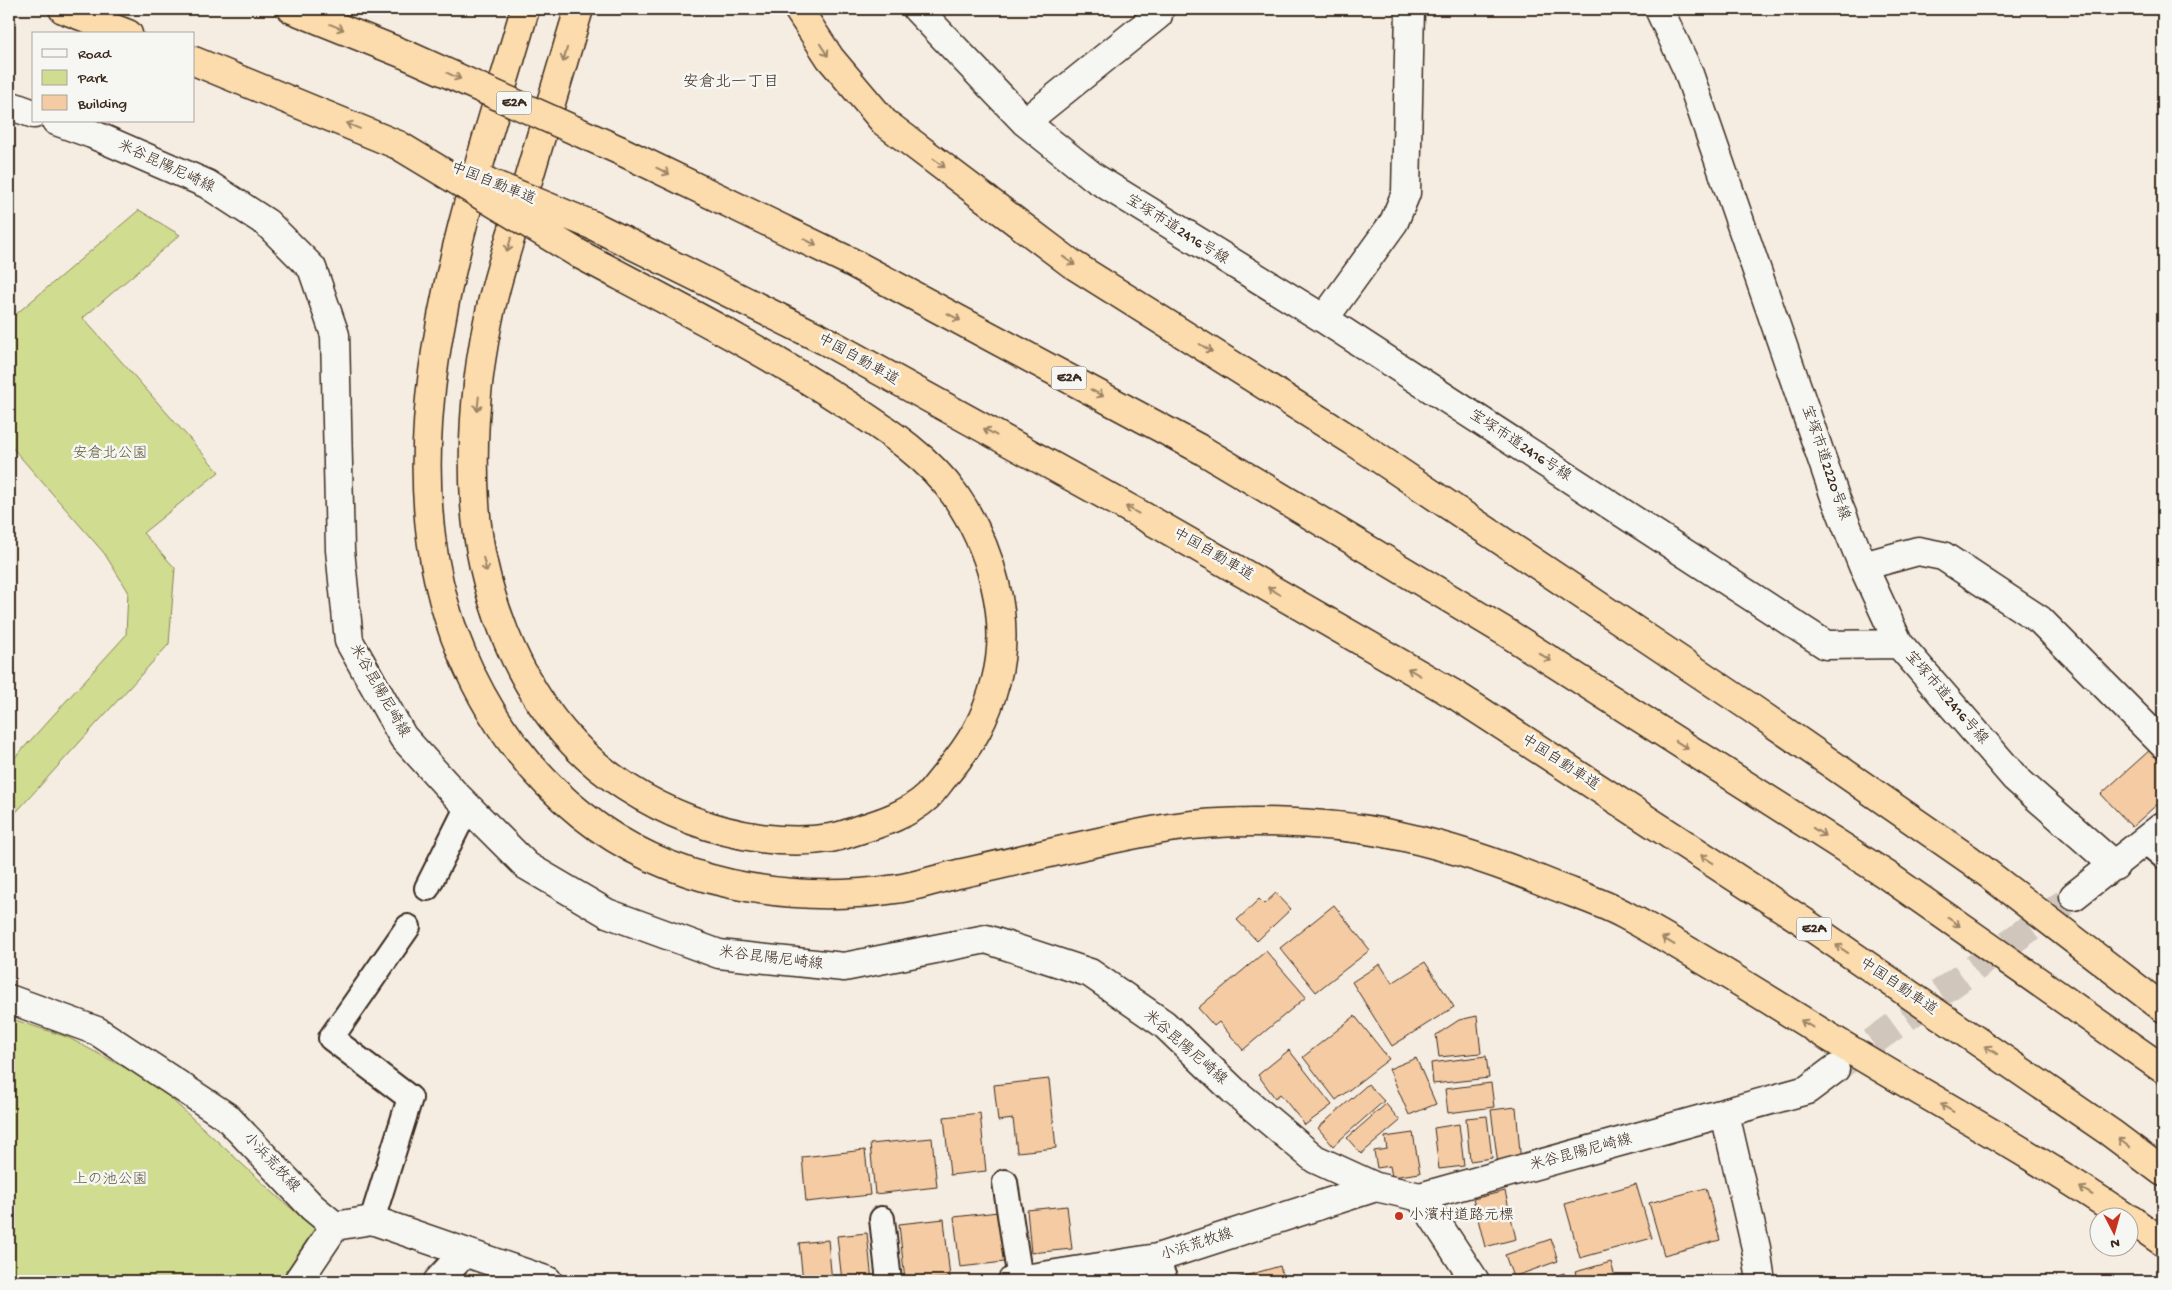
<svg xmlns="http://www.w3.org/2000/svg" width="2172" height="1290" font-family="'Gochi Hand','Klee One',sans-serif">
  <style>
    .green { fill: #d0dc8f; stroke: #868356 }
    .building { fill: #f4cba3; stroke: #3b2a1e }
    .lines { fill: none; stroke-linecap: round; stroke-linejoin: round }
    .secondary-tunnel { stroke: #d1c6bb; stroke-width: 28; stroke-dasharray: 28 14; stroke-linecap: butt }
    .service-casing { stroke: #3b2a1e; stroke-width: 28 }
    .pedestrian-casing { stroke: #3b2a1e; stroke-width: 31 }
    .minor-casing { stroke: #3b2a1e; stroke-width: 31 }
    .secondary-casing { stroke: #3b2a1e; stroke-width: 31 }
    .motorway-casing { stroke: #3b2a1e; stroke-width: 31 }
    .service { stroke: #f6f6f2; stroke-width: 24 }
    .pedestrian { stroke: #f6f6f2; stroke-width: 28 }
    .minor { stroke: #f6f6f2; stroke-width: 28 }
    .secondary { stroke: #f6f6f2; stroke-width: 28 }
    .motorway { stroke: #fcdcac; stroke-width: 28 }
    .motorway-bridge-casing { stroke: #3b2a1e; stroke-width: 31; stroke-linecap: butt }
    .motorway-bridge { stroke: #fcdcac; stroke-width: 28 }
    .oneway { stroke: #9c8365 }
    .poi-dot { fill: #c8321e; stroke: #f6f6f2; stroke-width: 2 }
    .labels { text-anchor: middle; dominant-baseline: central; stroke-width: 5; stroke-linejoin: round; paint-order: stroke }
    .shield { fill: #f6f6f2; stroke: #73675e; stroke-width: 1 }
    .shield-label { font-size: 14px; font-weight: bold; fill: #3b2a1e }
    .street-label { font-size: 15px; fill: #3b2a1e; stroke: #f6f6f2 }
    .park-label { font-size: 15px; fill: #60563a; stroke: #f6f6f2 }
    .poi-label { font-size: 15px; fill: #3b2a1e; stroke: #f6f6f2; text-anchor: start }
    .neighbourhood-label { font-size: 16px; fill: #3b2a1e; stroke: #f6f6f2 }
  </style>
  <rect width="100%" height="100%" fill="#f6ede2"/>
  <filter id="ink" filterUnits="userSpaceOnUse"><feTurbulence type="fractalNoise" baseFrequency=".02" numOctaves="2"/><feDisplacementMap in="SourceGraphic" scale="10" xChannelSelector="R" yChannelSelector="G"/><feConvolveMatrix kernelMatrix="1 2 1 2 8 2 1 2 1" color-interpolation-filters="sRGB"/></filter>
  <g filter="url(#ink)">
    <!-- green -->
    <path class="green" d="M139,210L180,235L83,318L219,472L143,533L175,568L169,644L9,820V764L126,635L128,591L104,553L9,444V320Z
      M9,1018L67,1037L154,1083L279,1198L315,1228L280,1281H9Z"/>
    <!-- building -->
    <path class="building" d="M2150,750L2163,764V799L2132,827L2101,794Z
      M1276,893L1291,909L1257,941L1237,920L1259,899L1264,904Z
      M1334,905L1370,950L1316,992L1280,948Z
      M1266,951L1306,997L1243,1050L1219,1022L1214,1026L1198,1008Z
      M1425,962L1454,1007L1392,1046L1352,982L1380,964L1392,983Z
      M1355,1016L1389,1059L1336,1100L1303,1057Z
      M1477,1016L1481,1053L1439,1057L1436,1035L1459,1020Z
      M1289,1050L1332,1105L1305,1125L1280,1094L1275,1098L1258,1075Z
      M1486,1056L1489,1078L1433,1084L1431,1063Z
      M1416,1058L1436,1104L1409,1115L1389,1069Z
      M1049,1079L1056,1148L1017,1152L1013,1119L998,1121L994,1085Z
      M1491,1083L1494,1107L1448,1113L1445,1089Z
      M1368,1084L1384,1101L1333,1146L1318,1128Z
      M1386,1104L1400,1121L1361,1154L1347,1138Z
      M1516,1107L1521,1163L1498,1165L1491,1110Z
      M980,1113L986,1171L950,1175L944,1117Z
      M1487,1116L1492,1158L1470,1161L1466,1118Z
      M1459,1124L1464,1166L1439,1169L1434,1128Z
      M1413,1133L1420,1173L1392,1177L1390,1166L1377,1168L1374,1151L1387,1149L1385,1137Z
      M932,1138L937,1187L875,1194L870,1144Z
      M865,1150L870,1195L806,1202L802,1157Z
      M1636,1184L1652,1238L1580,1258L1565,1204Z
      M1706,1188L1720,1240L1664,1255L1649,1203Z
      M1505,1191L1516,1239L1485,1247L1473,1199Z
      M1067,1206L1072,1249L1031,1253L1027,1210Z
      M998,1212L1004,1262L960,1267L954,1217Z
      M944,1219L950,1278L905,1281L899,1224Z
      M867,1233L872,1281H842L837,1236Z
      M1551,1239L1558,1261L1513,1277L1505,1255Z
      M828,1240L832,1281H803L799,1243Z
      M1611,1262L1616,1281H1578L1575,1272Z
      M1280,1266L1284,1281H1227Z
      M1564,1273L1567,1281H1538Z"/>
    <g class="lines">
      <!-- secondary-tunnel -->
      <path class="secondary-tunnel" d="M1838,1067L2074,896"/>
      <!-- service casing -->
      <g class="service-casing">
        <path id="service" d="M2145,841L2163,856
          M427,888L468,806
          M1005,1182L1020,1280
          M882,1219L889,1281
          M372,1220L410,1098L331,1038L408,927
          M1157,1258L1165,1281"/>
      </g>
      <!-- pedestrian casing -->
      <g class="pedestrian-casing">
        <path id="pedestrian" d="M1725,1114L1756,1248L1761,1281"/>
      </g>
      <!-- minor casing -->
      <g class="minor-casing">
        <path id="minor" d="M917,9L1025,122L1095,178L1324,319L1826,645L1899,644L2015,778L2115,866
          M1659,9L1688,71L1835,497L1863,566L1918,551L1943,556L2040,620L2163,744
          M1025,122L1158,15
          M1324,319L1394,222L1406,193L1410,9
          M1863,566L1899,644
          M9,999L97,1031L227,1117L312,1207L335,1226L372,1220L548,1281
          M1420,1197L1475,1281
          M298,1281L335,1226
          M438,1281L464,1253
          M1012,1281L1157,1258L1376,1187"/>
      </g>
      <!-- secondary casing -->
      <g class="secondary-casing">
        <path id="secondary" d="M9,105L34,114
          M56,121L92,134L207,184L267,223L312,268L335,335L340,550L349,641L403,737L453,792L527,866L607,913L719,954L844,967L986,939L1090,973L1164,1024L1234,1091L1315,1159L1376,1187L1420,1197L1807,1090L1835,1069
          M2074,896L2163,826"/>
      </g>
      <!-- motorway casing -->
      <g class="motorway-casing">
        <path id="motorway" d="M63,9L128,34
          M292,9L409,56
          M525,9C468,209 375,450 462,654C489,718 528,772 582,815C668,884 788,905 896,889C917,886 937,879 958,874C1028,859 1098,840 1169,828C1232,818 1322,821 1385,833C1444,844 1499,863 1555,886C1578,895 1603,903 1625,915C1700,955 1771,1002 1844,1046C1938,1103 2036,1156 2127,1218
          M579,9C561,68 544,127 526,187C515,224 502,261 493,299C477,365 471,436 475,503C480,587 514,681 573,743C632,807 742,852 830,838C839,837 849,833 858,830C882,823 908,814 927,797C934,790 940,781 946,774C972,743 986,719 996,680C1012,618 991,547 955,495C929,458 889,432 851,407C764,350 671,303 579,254
          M798,9L830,58L884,122L1072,264L1353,441L1751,708L1970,860L2163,1008
          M194,61L398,145
          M619,150L849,261L1202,450L1504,631L1885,874L2163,1069
          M592,225L824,340L1161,526L1457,696L1804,922L2111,1133L2163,1172
          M2130,1219L2163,1242"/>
      </g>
      <!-- service -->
      <use href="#service" class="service"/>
      <!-- pedestrian -->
      <use href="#pedestrian" class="pedestrian"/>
      <!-- minor -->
      <use href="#minor" class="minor"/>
      <!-- secondary -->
      <use href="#secondary" class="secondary"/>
      <!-- motorway -->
      <use href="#motorway" class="motorway"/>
      <!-- motorway-bridge casing -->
      <g class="motorway-bridge-casing">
        <path id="motorway-bridge" d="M409,56L619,150
          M398,145L579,254
          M485,181L592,225"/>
      </g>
      <!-- motorway-bridge -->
      <use href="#motorway-bridge" class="motorway-bridge"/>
    </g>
    <!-- one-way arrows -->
    <defs><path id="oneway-shaft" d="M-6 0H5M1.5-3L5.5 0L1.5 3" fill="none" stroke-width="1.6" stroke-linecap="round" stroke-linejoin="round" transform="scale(1.25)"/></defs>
    <g class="oneway">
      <use href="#oneway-shaft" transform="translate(337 27) rotate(22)"/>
      <use href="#oneway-shaft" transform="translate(824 50) rotate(57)"/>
      <use href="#oneway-shaft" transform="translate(565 55) rotate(106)"/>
      <use href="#oneway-shaft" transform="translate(454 76) rotate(24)"/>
      <use href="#oneway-shaft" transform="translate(353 126) rotate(-158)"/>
      <use href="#oneway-shaft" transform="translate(939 163) rotate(37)"/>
      <use href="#oneway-shaft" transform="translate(663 171) rotate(26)"/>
      <use href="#oneway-shaft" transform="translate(810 242) rotate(26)"/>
      <use href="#oneway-shaft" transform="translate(509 245) rotate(106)"/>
      <use href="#oneway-shaft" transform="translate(1069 261) rotate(36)"/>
      <use href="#oneway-shaft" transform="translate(954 317) rotate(28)"/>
      <use href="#oneway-shaft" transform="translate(1206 348) rotate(32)"/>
      <use href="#oneway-shaft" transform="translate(1097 393) rotate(28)"/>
      <use href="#oneway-shaft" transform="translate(478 404) rotate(96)"/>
      <use href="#oneway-shaft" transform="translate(990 432) rotate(-151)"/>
      <use href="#oneway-shaft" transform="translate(1132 510) rotate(-151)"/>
      <use href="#oneway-shaft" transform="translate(485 565) rotate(76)"/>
      <use href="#oneway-shaft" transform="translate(1274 591) rotate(-150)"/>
      <use href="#oneway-shaft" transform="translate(1545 657) rotate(33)"/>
      <use href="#oneway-shaft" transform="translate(1414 672) rotate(-150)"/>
      <use href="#oneway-shaft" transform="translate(1682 745) rotate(33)"/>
      <use href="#oneway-shaft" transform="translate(1819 832) rotate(33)"/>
      <use href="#oneway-shaft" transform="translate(1707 859) rotate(-147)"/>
      <use href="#oneway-shaft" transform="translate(1954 922) rotate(35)"/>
      <use href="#oneway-shaft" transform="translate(1668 941) rotate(-149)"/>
      <use href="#oneway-shaft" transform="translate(1842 949) rotate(-146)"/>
      <use href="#oneway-shaft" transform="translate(1807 1024) rotate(-149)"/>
      <use href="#oneway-shaft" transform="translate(1991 1050) rotate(-146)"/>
      <use href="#oneway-shaft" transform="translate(1947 1108) rotate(-149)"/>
      <use href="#oneway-shaft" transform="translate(2124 1143) rotate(-143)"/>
      <use href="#oneway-shaft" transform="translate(2086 1191) rotate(-149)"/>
    </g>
  </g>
  <!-- markers -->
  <circle class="poi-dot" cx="1399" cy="1216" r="5"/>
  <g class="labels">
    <!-- shield labels -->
    <g class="shield">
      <rect x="496.5" y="91.5" width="35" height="23" rx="4"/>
      <rect x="1051.5" y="366.5" width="35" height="23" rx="4"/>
      <rect x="1796.5" y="917.5" width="35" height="23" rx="4"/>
    </g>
    <g class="shield-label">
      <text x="514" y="103">E2A</text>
      <text x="1069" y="378">E2A</text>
      <text x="1814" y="929">E2A</text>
    </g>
    <!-- street labels -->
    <g class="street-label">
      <text transform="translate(166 167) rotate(25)">米谷昆陽尼崎線</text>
      <text transform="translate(493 184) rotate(22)">中国自動車道</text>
      <text transform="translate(1177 230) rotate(32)">宝塚市道2416号線</text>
      <text transform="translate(858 360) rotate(29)">中国自動車道</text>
      <text transform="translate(1520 446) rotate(33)">宝塚市道2416号線</text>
      <text transform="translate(1825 463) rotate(71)">宝塚市道2220号線</text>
      <text transform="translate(1213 555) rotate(30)">中国自動車道</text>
      <text transform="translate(379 691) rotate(60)">米谷昆陽尼崎線</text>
      <text transform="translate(1946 698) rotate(49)">宝塚市道2416号線</text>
      <text transform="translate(1560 763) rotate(33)">中国自動車道</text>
      <text transform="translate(771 959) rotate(7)">米谷昆陽尼崎線</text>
      <text transform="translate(1898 987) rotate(34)">中国自動車道</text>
      <text transform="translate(1185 1048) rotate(41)">米谷昆陽尼崎線</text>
      <text transform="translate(1581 1153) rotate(-15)">米谷昆陽尼崎線</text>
      <text transform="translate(271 1163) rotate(47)">小浜荒牧線</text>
      <text transform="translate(1197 1245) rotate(-18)">小浜荒牧線</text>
    </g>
    <!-- park labels -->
    <g class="park-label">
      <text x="110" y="454">安倉北公園</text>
      <text x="110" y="1180">上の池公園</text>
    </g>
    <!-- poi labels -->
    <g class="poi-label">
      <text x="1409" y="1216">小濱村道路元標</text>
    </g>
    <!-- neighbourhood labels -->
    <g class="neighbourhood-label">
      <text x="731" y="83">安倉北一丁目</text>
    </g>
  </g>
  <!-- margin -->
  <rect width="2172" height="1290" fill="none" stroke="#f6f6f2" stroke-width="30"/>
  <rect x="15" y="15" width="2142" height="1260" fill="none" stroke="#3b2a1e" stroke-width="2" filter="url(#ink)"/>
  <!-- legend -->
  <rect x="32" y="32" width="162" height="90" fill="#f6f6f2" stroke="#aba49d"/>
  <rect x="42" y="49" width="25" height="8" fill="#f6f6f2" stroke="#aba49d"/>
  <text x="78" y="58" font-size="15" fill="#3b2a1e">Road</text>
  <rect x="42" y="70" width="25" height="15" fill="#d0dc8f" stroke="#aba49d"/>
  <text x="78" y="82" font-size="15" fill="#3b2a1e">Park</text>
  <rect x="42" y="95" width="25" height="15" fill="#f4cba3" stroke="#aba49d"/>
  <text x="78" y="108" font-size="15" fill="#3b2a1e">Building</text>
  <!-- north arrow -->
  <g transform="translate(2114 1232) rotate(174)"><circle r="24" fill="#f6f6f2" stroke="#aba49d"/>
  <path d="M0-4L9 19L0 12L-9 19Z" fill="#c8321e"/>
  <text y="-8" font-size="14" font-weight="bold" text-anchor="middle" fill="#3b2a1e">N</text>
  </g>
</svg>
